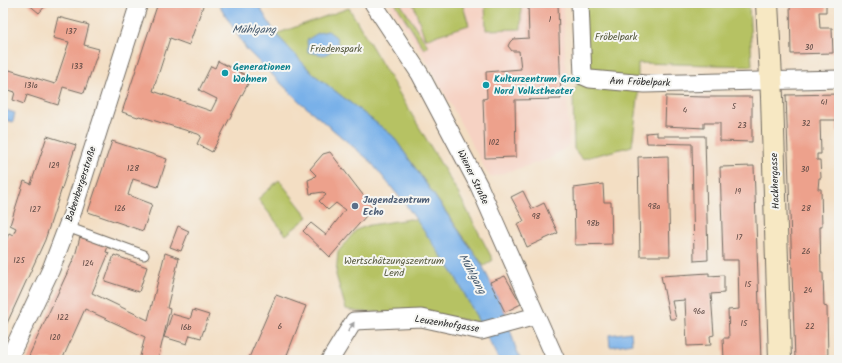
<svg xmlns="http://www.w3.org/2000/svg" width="842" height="363" font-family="Kalam,sans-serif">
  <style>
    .built { fill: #f6d2c3 }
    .green { fill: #b6c264; stroke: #707648 }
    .water { fill: #79b1e9; stroke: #526e8a }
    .building { fill: #eda18c }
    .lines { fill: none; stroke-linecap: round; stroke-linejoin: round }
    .lane-casing { stroke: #716a60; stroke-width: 11 }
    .street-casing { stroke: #716a60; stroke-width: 19 }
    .secondary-casing { stroke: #716a60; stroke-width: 24 }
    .lane { stroke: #fff; stroke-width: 9 }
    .street { stroke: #fff; stroke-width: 17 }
    .secondary { stroke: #f7e8c3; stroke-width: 22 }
    .oneway { fill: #a0a0a0 }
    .culture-dot { fill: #0f9aa8; stroke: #f6f6f2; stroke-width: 1.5 }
    .service-dot { fill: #5c6f8a; stroke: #f6f6f2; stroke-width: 1.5 }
    .labels { text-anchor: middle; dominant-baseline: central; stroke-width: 4; stroke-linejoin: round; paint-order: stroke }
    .number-label { font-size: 8px; fill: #5c4843 }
    .park-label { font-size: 10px; fill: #55583c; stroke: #f6f6f2 }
    .culture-label { font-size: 10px; font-weight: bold; fill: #0d838f; stroke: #f6f6f2; text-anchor: start }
    .street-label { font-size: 10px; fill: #2b2b2b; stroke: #f6f6f2 }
    .service-label { font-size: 10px; font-weight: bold; fill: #4e5e75; stroke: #f6f6f2; text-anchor: start }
    .water-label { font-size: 11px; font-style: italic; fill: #465a6e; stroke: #f6f6f2 }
  </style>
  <rect width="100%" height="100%" fill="#f6f6f2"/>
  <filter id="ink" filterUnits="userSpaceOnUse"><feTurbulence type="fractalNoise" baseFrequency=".025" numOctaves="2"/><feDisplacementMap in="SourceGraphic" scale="8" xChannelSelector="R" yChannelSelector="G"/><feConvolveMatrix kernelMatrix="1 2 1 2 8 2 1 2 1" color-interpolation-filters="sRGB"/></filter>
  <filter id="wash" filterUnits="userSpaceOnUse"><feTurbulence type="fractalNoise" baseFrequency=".012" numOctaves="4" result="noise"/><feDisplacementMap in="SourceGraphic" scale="16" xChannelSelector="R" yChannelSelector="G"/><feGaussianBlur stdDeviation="0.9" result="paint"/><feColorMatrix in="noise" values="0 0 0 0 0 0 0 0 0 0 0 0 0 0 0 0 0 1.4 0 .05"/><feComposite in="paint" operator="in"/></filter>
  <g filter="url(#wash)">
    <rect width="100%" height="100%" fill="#f3dec3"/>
    <!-- built -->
    <path class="built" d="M389,3H563L569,145L549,159L491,177L489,176L430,66Z"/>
    <!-- green -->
    <path class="green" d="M395,3H400L428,46L424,49Z
      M413,3H462L469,25L425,39Z
      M485,3H521V29L486,30Z
      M580,3H749L752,66L638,63V99L632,146L582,159L574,149L573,92L583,76Z
      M349,8L458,193L493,260L484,266L393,136L312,73L276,34Z
      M279,180L308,217L286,235L258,199Z
      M410,219L417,220L455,276L480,323L428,313L359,312L346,309L336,275L338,252L356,230L370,225Z"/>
    <!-- water -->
    <path class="water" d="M218,3H257L276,34L312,73L393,136L481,263L505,312L515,346L521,360H499L455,276L406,205L369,160L300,102L247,50Z
      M328,31L336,37L339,47L324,55L308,52L307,40L318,33Z
      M3,109L15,113L13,122L3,119Z
      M631,332L632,343L610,347L609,335Z"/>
    <g id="blocks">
      <!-- building -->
      <path class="building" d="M27,3H48L39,13Z
        M158,3H204L189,45L170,38L153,91L211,111L217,99L199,90L211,66L215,68L218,61L251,78L212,152L197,144L201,136L198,134L139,116L138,117L122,112Z
        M528,3H558L561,99L515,100L516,157L485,158L483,99L487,98L486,72L521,69L519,51H512L508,46L510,42L513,39L529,38Z
        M790,3H826V12H819L820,28H832L833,53L791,54Z
        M58,17L89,25L84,45L99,49L84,93L63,87L58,105L27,95L24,104L13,100L15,92L3,88V68L55,84L69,42L53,38Z
        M839,94V131H837V120H820L821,154H817V160H820L821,178H819L818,189H821L822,227H820L821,273H823L824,306L827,307L828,360H795L786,95Z
        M666,96L705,97H752V142L720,141V123H704V128L665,126Z
        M657,132V136H705L708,260L694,261L692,144L647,143L646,133Z
        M47,136L76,145L45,240L3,332V248L9,233L13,235L16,228L10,225L24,181L31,184Z
        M112,141L167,159L158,187L133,179L128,195L152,204L143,231L88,212Z
        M330,152L373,208L330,257L303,231L311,223L326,235L345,210L336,203L328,210L319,201L326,195L323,192L310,194L308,180L313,178L316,175L310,169L323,154Z
        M668,156L670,256H640L638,157Z
        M754,166L761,360H724L723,338H729L728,310L739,309L738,260H723L720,167Z
        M603,184L604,202H611L612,244L575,245L574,188Z
        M523,191L532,209L544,203L558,233L527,247L517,224L524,221L511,197Z
        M178,226L189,231L181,251L170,247Z
        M80,237L108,246L106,252L109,253L92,293L148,320L165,253L179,258L167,308L170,309L158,360H139L145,337L85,309L62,360H27L75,256Z
        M114,255L147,267L139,292L105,281Z
        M836,255H839V271H836Z
        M709,273V276L724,275V293L711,294L714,335L710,336L711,345L687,346L685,300L672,301L676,319H670L661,276Z
        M505,276L521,304L505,312L490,282Z
        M276,295L306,306L285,360H248Z
        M193,310L209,315L201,338L190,335L187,344L164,337L172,314L190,319Z"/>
    </g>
  </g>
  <g filter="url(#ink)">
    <use href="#blocks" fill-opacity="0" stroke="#716a60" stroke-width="1"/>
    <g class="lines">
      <!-- lane casing -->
      <g class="lane-casing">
        <path id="lane" d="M67,227L144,255"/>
      </g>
      <!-- street casing -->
      <g class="street-casing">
        <path id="street" d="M373,3L420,74L479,186L556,360
          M580,3L583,76L590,79L645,84L839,79
          M8,360L51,269L73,211L139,3
          M330,360L354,321L421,318L481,331L536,316"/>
      </g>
      <!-- secondary casing -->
      <g class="secondary-casing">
        <path id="secondary" d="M767,3L772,97L780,360"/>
      </g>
      <!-- lane -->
      <use href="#lane" class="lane"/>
      <!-- street -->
      <use href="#street" class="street"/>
      <!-- secondary -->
      <use href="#secondary" class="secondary"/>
    </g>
    <!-- one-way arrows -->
    <defs><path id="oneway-solid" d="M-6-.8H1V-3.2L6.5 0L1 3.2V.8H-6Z"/></defs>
    <use class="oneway" href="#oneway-solid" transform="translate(351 327) rotate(-57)"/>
  </g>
  <!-- markers -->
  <g class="culture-dot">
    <circle cx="225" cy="73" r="4"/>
    <circle cx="486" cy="85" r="4"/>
  </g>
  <circle class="service-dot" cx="355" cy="206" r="4"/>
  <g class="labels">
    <!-- number labels -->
    <g class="number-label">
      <text x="550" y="19">1</text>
      <text x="71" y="31">137</text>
      <text x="809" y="47">30</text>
      <text x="77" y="66">133</text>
      <text x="31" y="85">131a</text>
      <text x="824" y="102">41</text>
      <text x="734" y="106">5</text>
      <text x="685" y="110">4</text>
      <text x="806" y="123">32</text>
      <text x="742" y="125">23</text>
      <text x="494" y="142">102</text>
      <text x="54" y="165">129</text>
      <text x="133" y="168">128</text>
      <text x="805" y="169">30</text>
      <text x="738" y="191">19</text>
      <text x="654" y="206">98a</text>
      <text x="120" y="208">126</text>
      <text x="806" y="208">28</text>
      <text x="35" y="209">127</text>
      <text x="536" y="216">98</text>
      <text x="593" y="223">98b</text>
      <text x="739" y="237">17</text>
      <text x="806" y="251">26</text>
      <text x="19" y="260">125</text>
      <text x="88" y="263">124</text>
      <text x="748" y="284">15</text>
      <text x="808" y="290">24</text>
      <text x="699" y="311">96a</text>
      <text x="63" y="317">122</text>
      <text x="744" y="323">15</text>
      <text x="280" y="326">6</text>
      <text x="810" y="326">22</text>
      <text x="186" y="327">16b</text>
      <text x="55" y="337">120</text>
    </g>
    <!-- park labels -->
    <g class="park-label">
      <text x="616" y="37">Fröbelpark</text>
      <text x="336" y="49">Friedenspark</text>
      <text x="394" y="261">Wertschätzungszentrum<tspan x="394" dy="12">Lend</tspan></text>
    </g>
    <!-- culture labels -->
    <g class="culture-label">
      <text x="233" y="67">Generationen<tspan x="233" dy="12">Wohnen</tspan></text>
      <text x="494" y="79">Kulturzentrum Graz<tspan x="494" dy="12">Nord Volkstheater</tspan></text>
    </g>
    <!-- street labels -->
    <g class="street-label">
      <text transform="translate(640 82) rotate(2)">Am Fröbelpark</text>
      <text transform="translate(473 177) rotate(64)">Wiener Straße</text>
      <text transform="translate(775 181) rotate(-92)">Hackhergasse</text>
      <text transform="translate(81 184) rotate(-72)">Babenbergerstraße</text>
      <text transform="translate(447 324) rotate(9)">Leuzenhofgasse</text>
    </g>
    <!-- service labels -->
    <g class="service-label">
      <text x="363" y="200">Jugendzentrum<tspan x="363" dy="12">Echo</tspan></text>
    </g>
    <!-- water labels -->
    <g class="water-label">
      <text x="254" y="30">Mühlgang</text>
      <text transform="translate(472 274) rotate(61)">Mühlgang</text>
    </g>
  </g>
  <!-- margin -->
  <rect width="842" height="363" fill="none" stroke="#f6f6f2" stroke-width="16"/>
</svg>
